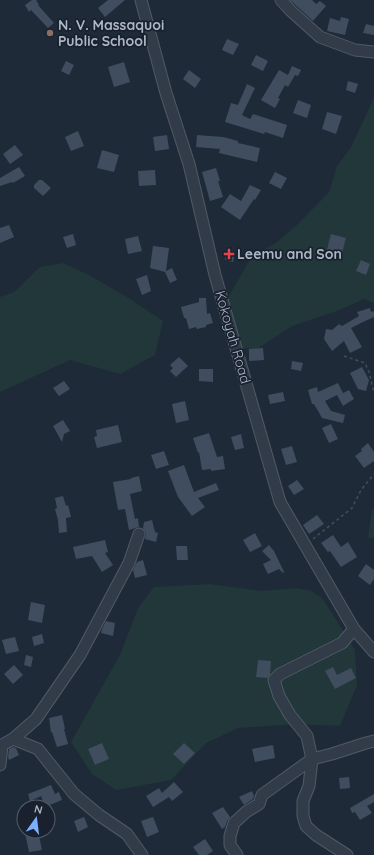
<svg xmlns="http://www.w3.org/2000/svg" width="374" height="855" font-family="Quicksand,sans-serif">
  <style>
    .green { fill: #213739 }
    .building { fill: #3f4d5e }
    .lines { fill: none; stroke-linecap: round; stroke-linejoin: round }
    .minor-casing { stroke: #505a67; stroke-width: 13 }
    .path { stroke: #3b5354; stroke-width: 1.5; stroke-dasharray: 3 3; stroke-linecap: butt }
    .minor { stroke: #323c49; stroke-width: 11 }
    .education-dot { fill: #8d6e63; stroke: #18212d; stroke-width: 1.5 }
    .health-dot { fill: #e0444e; stroke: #18212d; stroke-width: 1.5 }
    .labels { text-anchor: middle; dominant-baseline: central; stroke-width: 3.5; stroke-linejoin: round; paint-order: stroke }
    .poi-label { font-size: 14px; font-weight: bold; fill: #acb7c6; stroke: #18212d; text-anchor: start }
    .street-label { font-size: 14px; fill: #acb7c6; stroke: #18212d }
  </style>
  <rect width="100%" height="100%" fill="#1f2a38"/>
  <!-- green -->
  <path class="green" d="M374,94V303L364,299L337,311L292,326L257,349L233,348L223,308L231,292L252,256L276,243L299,223L329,192L337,166L351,147L373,100Z
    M63,263L89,275L127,297L163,321L155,355L120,374L70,360L0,392V297L14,292L40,267Z
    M374,508V538H368L372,510Z
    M210,584L261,591L296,588L312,591L323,599L355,650L357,685L340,726L296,724L238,728L206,743L171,780L116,790L92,774L71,742L120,655L138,608L154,587Z"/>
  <!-- building -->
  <path class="building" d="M32,0H36L39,5H38L54,23L48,28L31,10L29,12L25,5Z
    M108,0H125L105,17L98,8Z
    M290,0H312L316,4L320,1L326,6L313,21Z
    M341,17L349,19L345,35L327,31L330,18L340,21Z
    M366,24L374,26V35L363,33Z
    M227,39L239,44L233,55L222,50Z
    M256,55L268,61L263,71L251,65Z
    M66,61L74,65L69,75L61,71Z
    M124,62L130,82L114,87L108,67Z
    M292,66L301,70L298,76L295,75L288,87L285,85L278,98L280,99L275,108L261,100L279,70L288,75Z
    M189,70L201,79L195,88L183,79Z
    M348,81L358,84L355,93L346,90Z
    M247,84L255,88L242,115L250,119L253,114L287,125L283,138L265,132L264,134L225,122L231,103L238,105Z
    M298,100L311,105L307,118L293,113Z
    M327,112L342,116L336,134L322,129Z
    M78,131L84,146L71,151L65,137Z
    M167,135L169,149L155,151L153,137Z
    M197,135L223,137L238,141V143L260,148L257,162L219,153L220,149L196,147Z
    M15,145L23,155L10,164L3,154Z
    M102,150L119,155L114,172L97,168Z
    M19,167L25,176L13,183L12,182L0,186V178Z
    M216,168L220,181H218L223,197L210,201L202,172Z
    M155,170L156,185L139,186L138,171Z
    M275,172L287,178L281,189L269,183Z
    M39,180H42L51,188L43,196L34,188V185Z
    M250,185L261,190L255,200L254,199L240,220L221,207L230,194L241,201Z
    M9,225L14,237L0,243V228Z
    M73,234L76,245L67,248L63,237Z
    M331,234L346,238L341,257L326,253Z
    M138,236L142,251L128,254L125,239Z
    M153,246L169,248L166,271L172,268L177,280L170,283L165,272L150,268Z
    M228,250L235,252L233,262L225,260Z
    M361,260L370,264L366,275L356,271Z
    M147,275L151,291L142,295L136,279Z
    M199,298H206L207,314L210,313L213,323L206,325V327L197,329L196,327L189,329L186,318H184L181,307L199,302Z
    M370,308L371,312L374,311V317L361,323L351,328L362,347L350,353L344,341L332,351L324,339L326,329L332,330L339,324L342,326L359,316L357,312Z
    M263,348L264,360L249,361V349Z
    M179,357L188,366L176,377L170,371L173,368L170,365Z
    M292,361L303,363L301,371L291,369Z
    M362,367L369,380L366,391L358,389L350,373Z
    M199,369H213V382L199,381Z
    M64,381L70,389L59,396L53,388Z
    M338,383L343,393L349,390L354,399L343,406L337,395L325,401L331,411L345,415L343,423L322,418L314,404H312L308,390L317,387L318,392Z
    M283,392L285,401L270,404L268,395Z
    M185,401L189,420L176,423L172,404Z
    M63,420L70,431L64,434L62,442L53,426Z
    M331,424L338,439L329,443L322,428Z
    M118,425L122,442L97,448L94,437L97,436L96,430Z
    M209,433L217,457L223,456L225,469L211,471V469L202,470L199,452L198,453L193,438Z
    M241,434L244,448L235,450L231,437Z
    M368,443L374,452V461L364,468L355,456L362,451L361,449Z
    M292,446L297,462L286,465L281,449Z
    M164,451L169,465L156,469L151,455Z
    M184,465L194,492L216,483L219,490L198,498L205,507L192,516L178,497L168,471Z
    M139,476L142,491L130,494L135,519L138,518L139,527L129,530L125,509L118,510L113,482L131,479V478Z
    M297,480L304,489L294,495L288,486Z
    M63,496L66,506L68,505L71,517L66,518L67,532L59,533L58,520L55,509L57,508L55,498Z
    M317,515L324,524L309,534L303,525Z
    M152,520L155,532L158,533L156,542L145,539L146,533L143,528L144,522Z
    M255,533L262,546L250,552L243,540Z
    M333,535L341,547L348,542L357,557L341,567L330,551L328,552L321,543Z
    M105,540L108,552L105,553L113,565L102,572L92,556L76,559L73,547Z
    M269,545L274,551L284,572L283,573L279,569L268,574L263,564L271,560L262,551Z
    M176,546H187L188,560H177Z
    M143,560L147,575L135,578L133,570L137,562Z
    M366,564L374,570V579L370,585L358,576Z
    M31,602L45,605L42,623L28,620Z
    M106,621L115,623L113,636L101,633L102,629Z
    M42,634L44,643L34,646L32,637Z
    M15,637L19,651L6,654L2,640Z
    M26,655L33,657L31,667L24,665Z
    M258,660L271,661L270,675L267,678L256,677Z
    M14,665L23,675L13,684L4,674Z
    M333,667L337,675L351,668L356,678L335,689L325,671Z
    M62,715L65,729H64L68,744L57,747L52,732H51L49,718Z
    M102,743L109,759L95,765L88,749Z
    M184,743L195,753L184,764L173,754Z
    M273,745L275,758L255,762L252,749Z
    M13,747L16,748L19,755L9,760L8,757L9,749Z
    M349,777L350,788L340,789L339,778Z
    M174,782L183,792L172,801L169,797L153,807L146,796L159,788L162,793Z
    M51,785L55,794L59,792L62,800L45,807L41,796L30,801L28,794Z
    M252,791L254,796L253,799L244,805L239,797Z
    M374,794V802L367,806L372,813L360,820L355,812L352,813L350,808Z
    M223,807L230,817L227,821L225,827L222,829L212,813Z
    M84,817L88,827L78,832L74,821Z
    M153,817L159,832L147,837L141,821Z
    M38,831L42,850L29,852L25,833Z
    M205,839L213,851L207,855H199L193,847Z"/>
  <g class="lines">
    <!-- minor casing -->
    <g class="minor-casing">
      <path id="minor" d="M141,0L166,93L189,164L215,275L280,502L354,629L374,652
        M281,0L291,11L320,37L355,50L374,52
        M13,739L36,719L80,655L129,563L139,534
        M0,765L2,745L13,739L38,749L74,794L99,815L127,834L142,855
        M237,855L230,845V836L234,823L246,812L259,804L262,795L312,759L332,754L366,743L374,741
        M347,855L316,835L306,826L303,816V801L309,786L312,759L307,736L290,715L279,696L274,680L280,674L342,643L354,629"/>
    </g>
    <!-- path -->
    <path class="path" d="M344,356L365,363L369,372L374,393
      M313,539L352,508L361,490L374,474"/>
    <!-- minor -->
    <use href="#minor" class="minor"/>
  </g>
  <!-- markers -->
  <circle class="education-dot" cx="50" cy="33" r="4"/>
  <path class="health-dot" d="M227 248h4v4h4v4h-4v4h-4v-4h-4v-4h4z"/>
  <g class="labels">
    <!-- poi labels -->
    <g class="poi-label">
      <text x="58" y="25">N. V. Massaquoi<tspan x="58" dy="16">Public School</tspan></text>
      <text x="237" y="254">Leemu and Son</text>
    </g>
    <!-- street labels -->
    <g class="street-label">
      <text transform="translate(233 337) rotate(74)">Kokoyah Road</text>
    </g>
  </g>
  <!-- north arrow -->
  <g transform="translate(36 819) rotate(14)"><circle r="19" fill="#18212d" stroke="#535d6a"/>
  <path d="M0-3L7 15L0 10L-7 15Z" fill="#7ab0fe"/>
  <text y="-6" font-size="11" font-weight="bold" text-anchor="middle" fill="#acb7c6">N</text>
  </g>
</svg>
